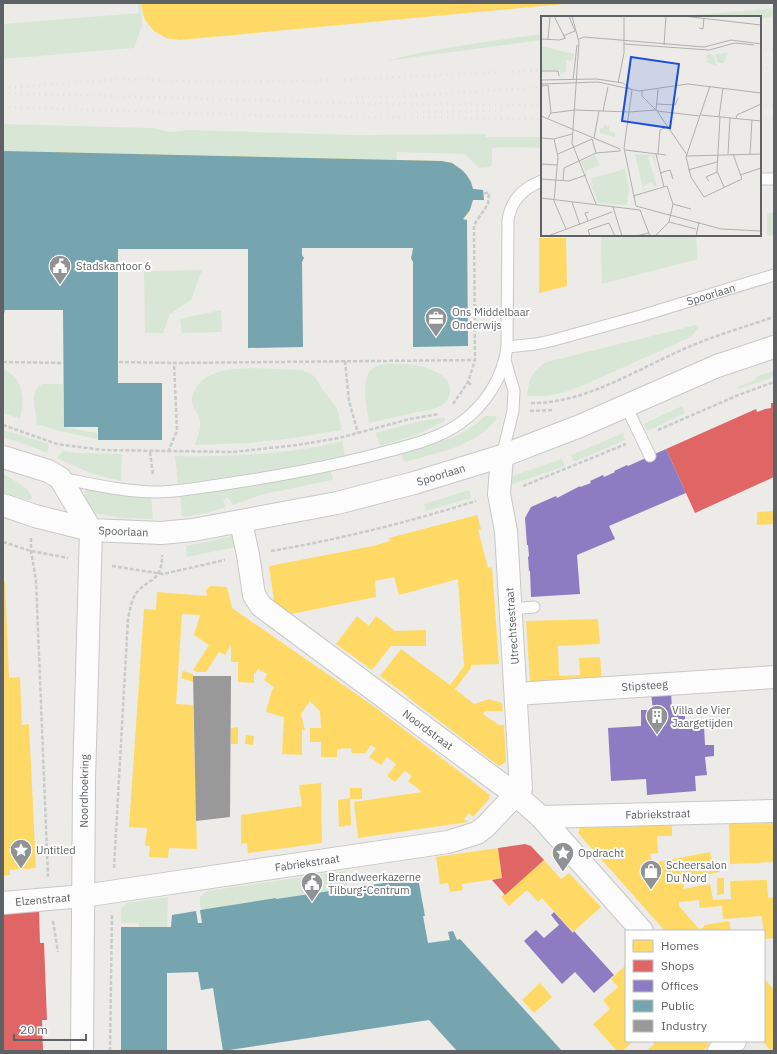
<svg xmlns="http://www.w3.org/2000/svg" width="777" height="1054" font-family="'IBM Plex Sans',sans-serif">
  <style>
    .green { fill: #d8e7d5 }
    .homes { fill: #ffd966 }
    .shops { fill: #e06666 }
    .offices { fill: #8e7cc3 }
    .public { fill: #76a5af }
    .industry { fill: #999 }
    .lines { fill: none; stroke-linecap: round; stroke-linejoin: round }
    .lane-casing { stroke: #c7c8c8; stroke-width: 13 }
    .street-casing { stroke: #c7c8c8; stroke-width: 24 }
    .secondary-casing { stroke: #c7c8c8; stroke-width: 24 }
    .path { stroke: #c7cbc9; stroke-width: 2.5; stroke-dasharray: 4 2; stroke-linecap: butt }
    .lane { stroke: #fcfcfc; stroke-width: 11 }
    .street { stroke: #fcfcfc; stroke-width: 22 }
    .secondary { stroke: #fcfcfc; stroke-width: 22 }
    .rail { stroke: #e3e2e2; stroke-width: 3; stroke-dasharray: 1 5; stroke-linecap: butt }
    .labels { text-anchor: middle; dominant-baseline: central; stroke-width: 4; stroke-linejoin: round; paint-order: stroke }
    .poi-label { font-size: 11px; fill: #5e6265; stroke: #fff; text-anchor: start }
    .street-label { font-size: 11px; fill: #5e6265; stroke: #fff }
    .inset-road { fill: none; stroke: #b0b0b0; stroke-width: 1 }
    .view { fill: #1d4ed8; fill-opacity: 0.15; stroke: #1d4ed8; stroke-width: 2 }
    .inset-edge { fill: none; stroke: #5e6265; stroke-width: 2 }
  </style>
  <rect width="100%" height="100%" fill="#edebe8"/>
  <!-- green -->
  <path class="green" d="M138,3H141L142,26L134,48L3,59V24L139,13Z
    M774,8V17L760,19V17H674Z
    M542,34V40L385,61C437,48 489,41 542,34Z
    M3,124L153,128L170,132L190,130L355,135L486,134V137H542V166L541,148L510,147L492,148V165L490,167L479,168L465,154L397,152V160L3,151Z
    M767,213H774V235L767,236Z
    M601,235H696L698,259L602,284Z
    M202,270L191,300L170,314L163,333H145L144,271Z
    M221,310L222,332L182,333L180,319Z
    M696,325L699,327L691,337L584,385L565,392L547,396H527C529,379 531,372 546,362Z
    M402,364C417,364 453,371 450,393C449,399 444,405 439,407C433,410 424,411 417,412C401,416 385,419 369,423C367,407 358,372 377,366C384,363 394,364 402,364Z
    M255,368L302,370L311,374L315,377L322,389L337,408L342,430L294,438L250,443L195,445C197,437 203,426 199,418C197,412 193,408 192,401C191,395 194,390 198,385C212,368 235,369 255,368Z
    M3,369C24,378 25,399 20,419L3,413Z
    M774,371V377L739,389L737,387L757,379L755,377Z
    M42,384H63L64,427L97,433V439L64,432L36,424C38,411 27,393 42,384Z
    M682,406L685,413L647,431L643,424Z
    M485,416H495L497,418C478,446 436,453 405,462L403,461L402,455L403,453C435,441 458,442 485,416Z
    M441,418H445V421L416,435L380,446L376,433L420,421Z
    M3,430L47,443L49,446L47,453L30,446L3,437Z
    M623,433L625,440L574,462L571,455Z
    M342,441L345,455L264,472L178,484L175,456C231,457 287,455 342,441Z
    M63,451L78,453L122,454L121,481L90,473L57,458Z
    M562,459L565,466L513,484L510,477Z
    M330,471L333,478L332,480L264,494L233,505L228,497L223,500L226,507L207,513L182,517L180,497L260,485Z
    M3,474C11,478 32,489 32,499L29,500L3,493Z
    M89,489L127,497L151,498L153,519L121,518L93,513L89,508L84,493L86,490Z
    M469,490L471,498L426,511L424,504Z
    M233,536L236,547L187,557L186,546Z
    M345,871L348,888L202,910L201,906H200V897L207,891Z
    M168,897L167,927H139V923H121V909L127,903Z"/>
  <!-- homes -->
  <path class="homes" d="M141,3H564V4L180,40L166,38L154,31L145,20L143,14Z
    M3,151L441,161L452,163L462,170L470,180L473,189L483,190L484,200H473L468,214L463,219L3,218Z
    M539,238H566L567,286L539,293Z
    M774,511V524L757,525V512Z
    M477,515L481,529L478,530L488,568L492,567L499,664L471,665V668L455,689L474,704L489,699L502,703L503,711H485L483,714L499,725H504L506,762L499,766L409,698V697L380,676L401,649L450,685L464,666L458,579L399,595L394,577L375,581L376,597L291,614L274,602L269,566L373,546L390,541L389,538Z
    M3,582H5L9,678L20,677L22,725L29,724L36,868L10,870V875L3,876Z
    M210,586L227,587L232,608L372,705L490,795L489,797L490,798L473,817L469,813L464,819L468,822L358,838L354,802L422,792L408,781L412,776L405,771L395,782L387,776L396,764L387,757L381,765L369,757L376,748L371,745L365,753H352L351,748L337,749V757H321V742H310V728H321L320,711L310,701L301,714L305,730H302V755L282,754L284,717L266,712L272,690L274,687L264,680L267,674L258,669L255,674L254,673V683L238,682V662H231V645L225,655L219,652L206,672H197L193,670L209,645L194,635L200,615L182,614L176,704L193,705L197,849L169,848L168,858L149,857L150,846H145L147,828L129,827L144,609L156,610L157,592L207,596L206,590Z
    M357,616L369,626L376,616L395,631L426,630V646H391L372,670L336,644Z
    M598,619L600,644L558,646L559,676L580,675L579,658L600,657L602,682L534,685L530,681L526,621Z
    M183,671L193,674V682L181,678Z
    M238,727V744H231V728Z
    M246,735L254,736L253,745L245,744Z
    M321,783L322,843L248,853L247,843L241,844V815L302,806L299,785Z
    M350,788H362V799H350Z
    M350,798L351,825L339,827L338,800Z
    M774,823V862L730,864L729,824Z
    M672,825V836H657L658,853L650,854L652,863L710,852L713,867L718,866L720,872L682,879L684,886L683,889L710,884L713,900L731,899L730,881L767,880L768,898L774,897V938L764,939L762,916L723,919L722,906L699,908V900L679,902V906L700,930L705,925L729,921L731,931H665L578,833L580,828Z
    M498,848L502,878L462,884L463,890L450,892L448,883L440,884L436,857Z
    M544,860L561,879L569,873L601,907L573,932L542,898L538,902L527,890L509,906L501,897Z
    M717,878H724V894L717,895Z
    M626,965V1041H634L622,1051H617L593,1024L610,1009L603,1000L618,987L611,979Z
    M764,978L774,990V1051H771L762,1041H764Z
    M540,983L552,997L534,1013L522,1000Z
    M652,1041H706L710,1045L702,1051H647L654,1044Z"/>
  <!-- shops -->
  <path class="shops" d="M771,403H774V477L695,513L666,449L756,409L757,412L765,409L771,408Z
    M525,844L531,846L544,860L505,895L492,880L502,878L498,848Z
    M39,911L40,943H44L47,1020H42L43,1051H3V914Z"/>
  <!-- offices -->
  <path class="offices" d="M666,449L686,493L609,526L615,539L577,555L580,594L531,597L530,571H529L528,557L529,556L528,545H527L525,518L531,507L556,496L557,498L580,486V487L591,483L590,481L603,475L604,477L615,472L614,471L627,465L628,466Z
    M671,692L672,709L681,708L682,715H685V723H692V726H704L705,745H714V756L705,757L707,775L695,776L696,791L647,795L646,779L611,781L608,728L641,726V710H653L651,693Z
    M554,912L573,933L574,931L614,975L594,993L575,972L562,984L524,941L536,930L544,938L559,925L551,915Z"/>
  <!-- public -->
  <path class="public" d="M3,151L441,161L452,163L462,170L466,174L471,182L473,189L483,190L484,200H473L470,210L463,219L467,220L468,346L413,347V262L411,258L412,254L413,248H302V255L304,258L302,262L303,347L248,348V249H118V383H162V440H98V427H64L63,310H5L3,317Z
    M418,878L425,916H423L428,943L450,940L448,932L453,931L457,940L460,939L562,1051H457L429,1020L223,1051L213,988L201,990L198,972L167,973V1051H121V927H171L172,915L196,911L198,923H202L200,910L276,898V899Z"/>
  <!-- industry -->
  <path class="industry" d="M193,676H231L230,817L196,821Z"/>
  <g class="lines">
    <!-- lane casing -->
    <g class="lane-casing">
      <g id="lane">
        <path d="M760,179H774"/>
        <path id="s1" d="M507,347L536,344L554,340L644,315L774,275"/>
        <path d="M626,406L650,456"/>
        <path d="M502,456L513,411L514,391L505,360"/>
        <path d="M60,478C92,484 124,492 156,492C179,492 202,487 225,484C279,476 333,466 385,452C411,445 437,439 459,424C485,406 503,378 507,347L508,220C511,200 523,188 542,181"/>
        <path d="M511,609L534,607"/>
      </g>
    </g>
    <!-- street casing -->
    <g class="street-casing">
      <g id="street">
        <path id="s2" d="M241,522L248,555L254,595L261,606L516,795L541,817L642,931"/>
        <path id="s3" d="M516,694L774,677"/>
        <path id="s4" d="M541,817L774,811"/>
        <path id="s5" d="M3,903L83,896L448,842L477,833L486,826L521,789L506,531L499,494L502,456"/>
        <path d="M719,1051L735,1041"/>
      </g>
    </g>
    <!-- secondary casing -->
    <g class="secondary-casing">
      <g id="secondary">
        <path d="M3,457L48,471L60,478L91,530"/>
        <path id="s6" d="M3,505L35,516L91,530L161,533L193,530L337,503L414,483L502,456L580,426L717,366L774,347"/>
        <path id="s7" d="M82,1051L84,781L91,530"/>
      </g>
    </g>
    <!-- path -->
    <path class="path" d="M345,361L349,401L358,433
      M3,362L63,363
      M119,362L174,363
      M468,382L472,386
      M531,403C587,404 642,366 693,345C720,334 747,326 774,317
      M453,404L468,382L475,360
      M530,411L553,410
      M3,425L57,444L102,450L233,452L297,445L339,438L410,419L439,414
      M658,430L736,396L774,382
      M150,452L153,475
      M168,452L177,431L174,363L475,360L474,225L488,204L489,193H484
      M523,486L626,444
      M31,538V551L36,580L48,877
      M3,542L31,551L68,558
      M271,551C341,539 409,522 476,501
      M112,566L163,574L225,560
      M114,868L128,619C130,610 131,600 137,592C151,577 162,581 162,555
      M53,921L58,952
      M110,1051L112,915"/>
    <!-- lane -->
    <use href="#lane" class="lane"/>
    <!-- street -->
    <use href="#street" class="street"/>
    <!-- secondary -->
    <use href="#secondary" class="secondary"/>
    <!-- rail -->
    <path class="rail" d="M760,51L774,50
      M760,68L774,67
      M3,88L121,79L217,82L343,80L542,70
      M3,93L391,104L542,105
      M356,97H391L542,87
      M760,106H774
      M3,107L277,116L542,119
      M417,113L505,110
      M760,119H774"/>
  </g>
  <!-- icons -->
  <defs>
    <g id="civic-pin" transform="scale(1.15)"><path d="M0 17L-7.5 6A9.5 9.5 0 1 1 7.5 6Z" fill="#909293" stroke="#fff"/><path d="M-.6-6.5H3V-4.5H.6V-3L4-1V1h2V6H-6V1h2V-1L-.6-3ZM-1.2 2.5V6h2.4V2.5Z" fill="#fff"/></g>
    <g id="office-pin" transform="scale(1.15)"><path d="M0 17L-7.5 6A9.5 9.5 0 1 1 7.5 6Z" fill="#909293" stroke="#fff"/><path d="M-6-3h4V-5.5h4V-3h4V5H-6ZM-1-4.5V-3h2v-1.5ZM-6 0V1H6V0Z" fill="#fff"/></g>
    <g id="building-pin" transform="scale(1.15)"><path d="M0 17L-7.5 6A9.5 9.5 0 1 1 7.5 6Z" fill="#909293" stroke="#fff"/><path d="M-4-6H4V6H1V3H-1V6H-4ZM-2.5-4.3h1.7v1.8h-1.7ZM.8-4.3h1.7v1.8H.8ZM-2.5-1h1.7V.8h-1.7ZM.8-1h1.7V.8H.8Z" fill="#fff"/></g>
    <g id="sight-pin" transform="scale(1.15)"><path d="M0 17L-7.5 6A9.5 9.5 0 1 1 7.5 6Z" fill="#909293" stroke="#fff"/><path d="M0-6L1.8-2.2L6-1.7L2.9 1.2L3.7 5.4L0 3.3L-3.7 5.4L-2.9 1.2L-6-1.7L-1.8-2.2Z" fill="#fff"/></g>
    <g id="shop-pin" transform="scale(1.15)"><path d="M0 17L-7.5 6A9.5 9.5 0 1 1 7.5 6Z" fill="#909293" stroke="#fff"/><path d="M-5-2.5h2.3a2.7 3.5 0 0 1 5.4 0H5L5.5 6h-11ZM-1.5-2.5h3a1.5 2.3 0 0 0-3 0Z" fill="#fff"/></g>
  </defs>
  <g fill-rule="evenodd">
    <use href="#civic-pin" x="60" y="266"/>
    <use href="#office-pin" x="436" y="318"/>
    <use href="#building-pin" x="657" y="716"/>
    <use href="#sight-pin" x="21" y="850"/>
    <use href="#sight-pin" x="563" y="853"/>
    <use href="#shop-pin" x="651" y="871"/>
    <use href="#civic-pin" x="312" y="883"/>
  </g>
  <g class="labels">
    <!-- poi labels -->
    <g class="poi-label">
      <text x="76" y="266">Stadskantoor 6</text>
      <text x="452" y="312">Ons Middelbaar<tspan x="452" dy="13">Onderwijs</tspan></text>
      <text x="672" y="710">Villa de Vier<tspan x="672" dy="13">Jaargetijden</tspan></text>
      <text x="36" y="850">Untitled</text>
      <text x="578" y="853">Opdracht</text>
      <text x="666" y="865">Scheersalon<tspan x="666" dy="13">Du Nord</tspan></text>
      <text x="328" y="877">Brandweerkazerne<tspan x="328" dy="13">Tilburg-Centrum</tspan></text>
    </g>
    <!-- street labels -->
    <g class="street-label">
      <text stroke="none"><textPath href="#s1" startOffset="211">Spoorlaan</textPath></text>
      <text stroke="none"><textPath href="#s6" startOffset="448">Spoorlaan</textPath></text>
      <text stroke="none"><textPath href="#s6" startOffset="124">Spoorlaan</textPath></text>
      <text transform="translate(512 626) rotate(-94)">Utrechtsestraat</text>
      <text stroke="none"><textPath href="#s3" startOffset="129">Stipsteeg</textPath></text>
      <text stroke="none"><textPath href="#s2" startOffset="295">Noordstraat</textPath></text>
      <text stroke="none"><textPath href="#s7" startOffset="260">Noordhoekring</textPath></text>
      <text stroke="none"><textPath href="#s4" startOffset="117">Fabriekstraat</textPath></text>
      <text stroke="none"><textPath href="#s5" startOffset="307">Fabriekstraat</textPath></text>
      <text stroke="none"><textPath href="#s5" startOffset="40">Elzenstraat</textPath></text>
    </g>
  </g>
  <!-- overview -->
  <g transform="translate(541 16)">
    <rect width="220" height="220" fill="#edebe8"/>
    <path d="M0,30L33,38L31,45L25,44V56L20,57V60L19,54L0,55ZM167,37L172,39L176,50L164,46L168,43L165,41ZM187,37L183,47H177L174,38ZM63,109L68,110V116H74V121L59,117V112L62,113ZM94,138L113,139L117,156L111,140L107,141L116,170H112L111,166L102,170L103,173L110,172L103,174L102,173ZM54,139L59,149L45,155L47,162L40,146ZM84,153L88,173L86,189L57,187L48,164L53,172L50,163H48Z" fill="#d8e7d5"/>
    <path class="inset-road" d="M13,0L24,22M28,0L34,15M31,0L38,26L31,127L55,188M142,0L220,9M158,12L162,13L163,2M22,20L34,15M0,23L18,24L25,22M38,23L43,21L163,31L190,24L220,28M7,24L9,0M83,28L168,34L194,27L213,29M123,29L125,0M0,55H17L18,60M0,64L56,63L82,67L91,74M32,64L36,29M77,67L83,37V0M0,68L57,66L98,75L147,68L220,77M0,70L7,69L10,97L7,102M169,70L145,141L150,161L163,181L201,163L192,138M91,74L83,132L95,190M101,75V80L116,95L146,139M116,88L134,89L137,82M115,94L117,73M62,95L67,71M116,95L159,100M10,97L34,94L88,96L115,94M160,99L220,105M0,100L79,133M178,101L182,72M179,101L176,155L183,171M195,103L196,99L220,88M0,122L13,123L31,118M53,122L58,95M13,123L17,141L13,185L25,213M84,134L125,139M17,138L51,123L55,137L79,135V133M115,138L123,171M117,138L119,114L126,111M187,138L189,102M209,138L211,104M146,140L220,138M0,148L16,149M147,154L176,146M119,157L129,154L132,163M199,159L220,152M0,163L28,165L45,159M22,164L23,152L55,137M168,165L165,161L176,156M92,180L126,170L132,188L128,206M0,182L99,194M31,186L39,209M132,188L150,193M95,190L180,213L220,215M72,191L81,220M99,194L109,220M47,205L44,197L48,196M128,206L155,213M7,220L71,196M49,220L47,214L68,207L74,220M95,220L108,217M114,220L128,206M155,220L158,206"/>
    <path class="view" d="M90,41L138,48L129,112L81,105Z"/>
    <rect width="220" height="220" class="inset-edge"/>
  </g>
  <!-- border -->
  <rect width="777" height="1054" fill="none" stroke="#5e6265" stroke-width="8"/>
  <!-- legend -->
  <rect x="625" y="930" width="140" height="112" fill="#ffffff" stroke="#bfc0c1"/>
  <rect x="633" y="940" width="20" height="12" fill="#ffd966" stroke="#bfc0c1"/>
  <text x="661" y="950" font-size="12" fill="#5e6265">Homes</text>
  <rect x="633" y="960" width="20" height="12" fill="#e06666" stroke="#bfc0c1"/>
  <text x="661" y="970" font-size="12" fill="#5e6265">Shops</text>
  <rect x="633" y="980" width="20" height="12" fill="#8e7cc3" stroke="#bfc0c1"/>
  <text x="661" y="990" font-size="12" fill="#5e6265">Offices</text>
  <rect x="633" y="1000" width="20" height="12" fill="#76a5af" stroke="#bfc0c1"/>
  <text x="661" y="1010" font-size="12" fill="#5e6265">Public</text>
  <rect x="633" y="1020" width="20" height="12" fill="#999999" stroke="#bfc0c1"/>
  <text x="661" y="1030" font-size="12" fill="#5e6265">Industry</text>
  <!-- scale -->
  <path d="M14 1034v6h72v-6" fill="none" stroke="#5e6265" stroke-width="2"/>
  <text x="20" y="1034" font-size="12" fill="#5e6265" stroke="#ffffff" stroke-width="3" paint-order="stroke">20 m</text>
</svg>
